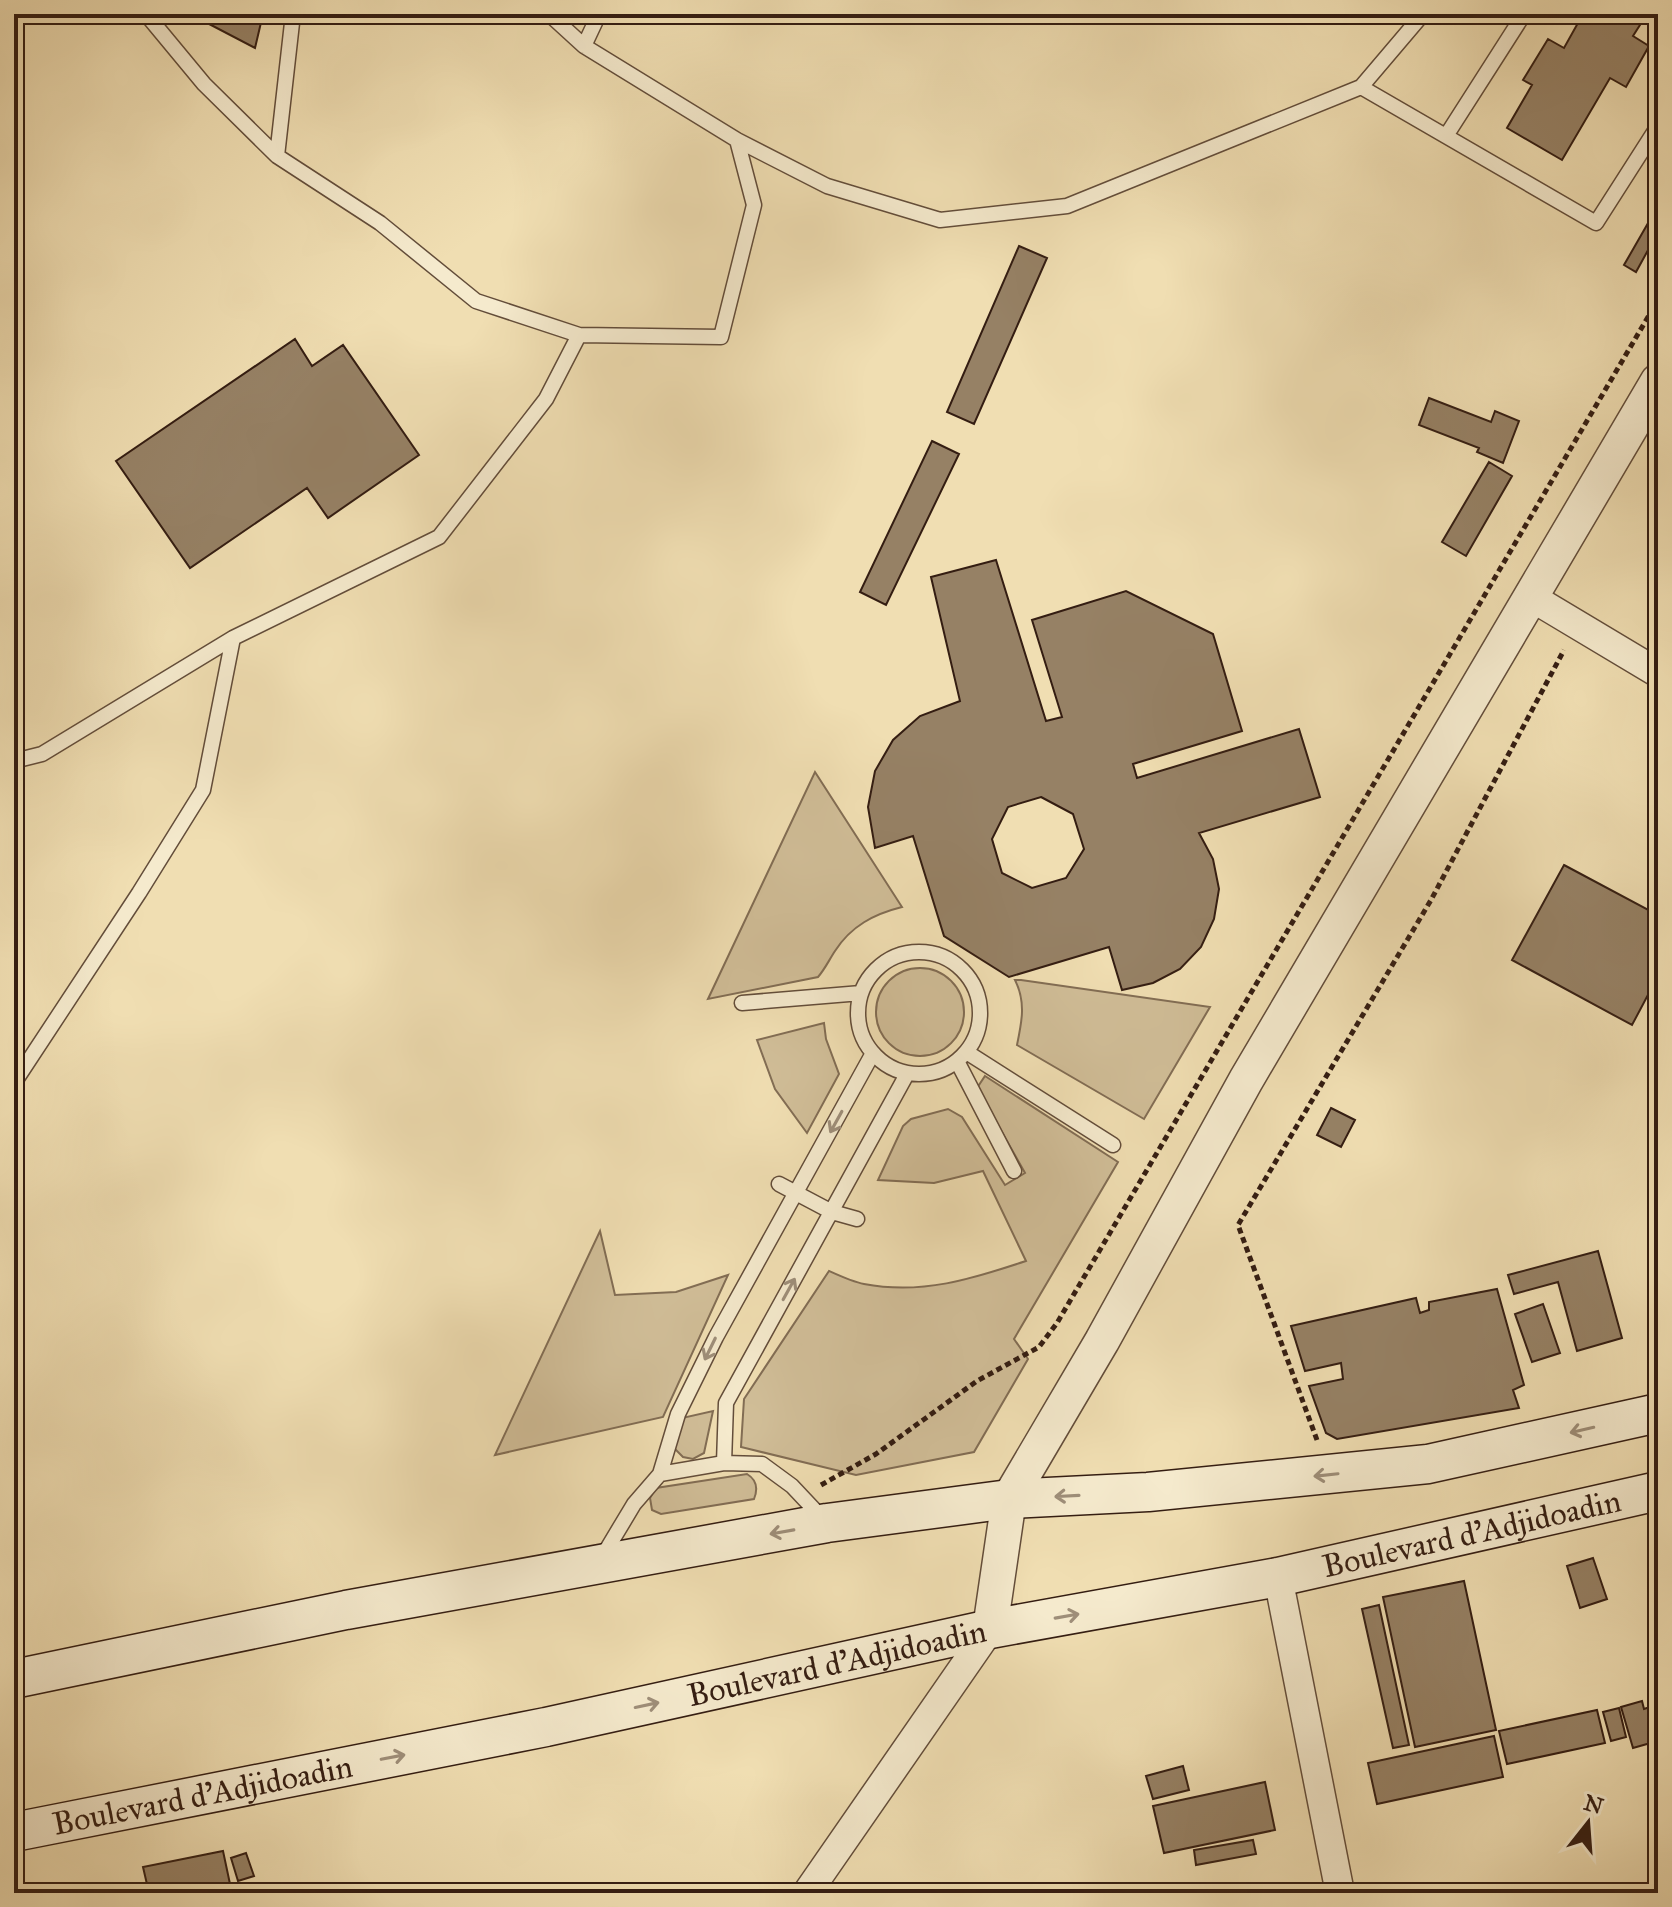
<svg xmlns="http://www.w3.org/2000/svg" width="1672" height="1907" font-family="'IM FELL Great Primer',serif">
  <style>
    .green { fill: #d0bd97; stroke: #826d54; stroke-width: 2 }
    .building { fill: #968165; stroke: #341d12; stroke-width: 2; fill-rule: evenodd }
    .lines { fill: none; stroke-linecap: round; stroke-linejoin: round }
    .service-casing { stroke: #634d3a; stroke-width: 17 }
    .minor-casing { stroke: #634d3a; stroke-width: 31 }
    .tertiary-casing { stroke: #634d3a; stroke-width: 37 }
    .secondary-casing { stroke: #341d12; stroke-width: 41 }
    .path { stroke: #341d12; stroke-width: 5; stroke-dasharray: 6 4; stroke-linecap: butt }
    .service { stroke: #f5eacd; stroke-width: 14 }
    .minor { stroke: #f5eacd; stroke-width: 28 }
    .tertiary { stroke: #f5eacd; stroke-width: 34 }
    .secondary { stroke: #f5eacd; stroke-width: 38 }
    .oneway { stroke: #9e8e79 }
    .labels { text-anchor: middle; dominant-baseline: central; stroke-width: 6; stroke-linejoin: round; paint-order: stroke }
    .street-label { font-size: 32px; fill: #341d12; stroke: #f5eacd }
  </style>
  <rect width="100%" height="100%" fill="#f0deb2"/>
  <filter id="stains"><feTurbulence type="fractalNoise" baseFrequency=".0025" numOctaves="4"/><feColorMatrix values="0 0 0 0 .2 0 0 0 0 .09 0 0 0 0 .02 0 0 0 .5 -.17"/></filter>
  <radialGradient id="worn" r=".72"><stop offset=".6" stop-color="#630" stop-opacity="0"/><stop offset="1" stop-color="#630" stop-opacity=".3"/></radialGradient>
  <!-- green -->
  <path class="green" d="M815,772L902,907C874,914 851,926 835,951C829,960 825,969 818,977L708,999Z
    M876 1012a44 44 0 1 1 88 0a44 44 0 1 1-88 0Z
    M1015,980H1021L1210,1007L1144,1119L1017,1045C1022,1021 1026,1002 1015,980Z
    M824,1023L826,1039L839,1074L807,1133L775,1089L757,1040Z
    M985,1076L1118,1162L1014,1339L1028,1359L974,1452L856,1475L741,1447L744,1399L829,1271C840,1276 853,1282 864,1284C922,1295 972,1279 1026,1261L983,1171L934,1183L878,1180L903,1126L911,1119L948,1109L962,1117L1005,1185L1025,1173L977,1088Z
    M600,1231L615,1295L676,1292L728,1275L663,1417L495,1455Z
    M713,1411L704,1453L693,1459L683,1457L674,1448L682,1418Z
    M747,1474C757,1480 758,1489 754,1499L661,1514L652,1510L650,1498L656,1488Z"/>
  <!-- building -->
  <path class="building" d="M190,14H263L255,48Z
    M1583,14H1647L1633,36L1649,46L1626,87L1610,78L1562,160L1507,128L1532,85L1523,80L1548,39L1564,48Z
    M1655,211L1658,213V232L1636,272L1624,265Z
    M1019,246L1047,258L974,424L947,412Z
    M295,339L312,366L343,345L419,455L328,518L307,488L190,568L116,461Z
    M1429,398L1491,422L1495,411L1519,421L1503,463L1477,452L1479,448L1419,425Z
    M932,441L959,454L886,605L860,592Z
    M1489,462L1512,476L1466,556L1442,542Z
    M996,560L1046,721L1062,717L1032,620L1126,591L1213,634L1242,731L1133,764L1137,778L1299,729L1320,797L1199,833L1213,859L1219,889L1214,919L1201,947L1180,969L1153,983L1122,990L1109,947L1009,977L944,936L913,836L875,848L868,807L875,771L893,740L920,716L960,701L931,577ZM1041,797L1073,814L1084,849L1066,878L1032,888L1002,873L992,839L1008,807Z
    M1564,865L1658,915V976L1632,1025L1512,960Z
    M1331,1108L1355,1120L1341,1147L1317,1135Z
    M1598,1251L1622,1338L1577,1351L1558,1282L1514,1294L1508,1275Z
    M1497,1289L1524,1385L1513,1390L1519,1408L1337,1439L1326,1433L1309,1386L1343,1379L1341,1363L1305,1371L1291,1326L1416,1298L1420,1313L1429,1310V1302Z
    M1543,1304L1560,1353L1532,1362L1515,1314Z
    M1593,1558L1607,1599L1580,1608L1567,1566Z
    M1464,1581L1496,1730L1415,1747L1383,1597Z
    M1379,1605L1409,1745L1393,1748L1362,1609Z
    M1642,1701L1644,1709L1653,1706L1658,1727L1650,1730L1654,1742L1633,1748L1621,1707Z
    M1619,1708L1626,1737L1611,1741L1603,1712Z
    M1597,1710L1605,1743L1507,1764L1499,1731Z
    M1494,1736L1503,1777L1377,1804L1368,1763Z
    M1183,1766L1189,1790L1153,1799L1146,1776Z
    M1265,1782L1275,1830L1164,1853L1153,1806Z
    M1253,1840L1256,1854L1196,1865L1194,1850Z
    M223,1851L230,1884L186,1893H149L143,1867Z
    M246,1853L254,1876L238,1881L231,1858Z"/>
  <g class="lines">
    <!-- service casing -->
    <g class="service-casing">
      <path id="service" d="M146,14L204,84L277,156L380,223L476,301L579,335L721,337L754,205L737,140
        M549,14L584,46L599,14
        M584,46L737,140L827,186L940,220L1067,206L1361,87L1423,14
        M1361,87L1596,223L1658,126
        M1446,136L1524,14
        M277,156L293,14
        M14,761L42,754L233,638L439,537L546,399L579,335
        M858 1013a61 61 0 1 1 122 0a61 61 0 1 1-122 0Z
        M742,1003L861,993
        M968,1053L1113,1145
        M957,1061L1014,1171
        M14,1083L139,893L203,790L233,638
        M779,1184L832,1212L857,1219
        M724,1463L726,1403L907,1074
        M660,1474L678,1414L716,1337L873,1053
        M601,1559L634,1504L660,1474L724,1463L762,1464L792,1486L824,1520"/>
    </g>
    <!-- minor casing -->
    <g class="minor-casing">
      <path id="minor" d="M1531,597L1658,673
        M1278,1577L1340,1893
        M807,1893L990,1629"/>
    </g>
    <!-- tertiary casing -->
    <g class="tertiary-casing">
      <path id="tertiary" d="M990,1629L1009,1499L1102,1341L1246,1080L1658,381"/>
    </g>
    <!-- secondary casing -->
    <g class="secondary-casing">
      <g id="secondary">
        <path d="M14,1679L346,1610L827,1523L1009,1499L1148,1492L1428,1464L1658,1413"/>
        <path id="s1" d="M14,1832L546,1727L990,1629L1278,1577L1658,1491"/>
      </g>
    </g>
    <!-- path -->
    <path class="path" d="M1317,1440L1238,1225L1431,900L1564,650
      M821,1485L876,1454L977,1381L1039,1347L1057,1323L1658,300"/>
    <!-- service -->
    <use href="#service" class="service"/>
    <!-- minor -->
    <use href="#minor" class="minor"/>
    <!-- tertiary -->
    <use href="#tertiary" class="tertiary"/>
    <!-- secondary -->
    <use href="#secondary" class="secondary"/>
  </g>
  <!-- one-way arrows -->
  <defs><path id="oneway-shaft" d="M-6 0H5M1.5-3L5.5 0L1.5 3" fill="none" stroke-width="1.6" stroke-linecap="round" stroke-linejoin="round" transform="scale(2)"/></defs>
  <g class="oneway">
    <use href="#oneway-shaft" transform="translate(836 1122) rotate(119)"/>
    <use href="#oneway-shaft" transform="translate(789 1289) rotate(-61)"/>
    <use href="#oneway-shaft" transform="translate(710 1349) rotate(116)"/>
    <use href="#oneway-shaft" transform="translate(1582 1430) rotate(167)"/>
    <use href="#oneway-shaft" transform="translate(1326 1475) rotate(174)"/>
    <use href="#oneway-shaft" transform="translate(1067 1496) rotate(177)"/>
    <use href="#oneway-shaft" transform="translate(782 1532) rotate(170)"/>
    <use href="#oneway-shaft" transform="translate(1067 1616) rotate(-10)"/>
    <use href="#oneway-shaft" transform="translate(647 1705) rotate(-12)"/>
    <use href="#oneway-shaft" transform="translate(393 1757) rotate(-11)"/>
  </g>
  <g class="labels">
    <!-- street labels -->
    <g class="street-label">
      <text stroke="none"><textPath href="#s1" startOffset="1488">Boulevard d'Adjidoadin</textPath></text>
      <text stroke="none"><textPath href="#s1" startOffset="840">Boulevard d'Adjidoadin</textPath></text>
      <text stroke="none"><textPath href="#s1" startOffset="192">Boulevard d'Adjidoadin</textPath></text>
    </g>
  </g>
  <!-- margin -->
  <rect width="1672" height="1907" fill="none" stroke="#f0deb2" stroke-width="48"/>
  <rect x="16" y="16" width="1640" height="1875" fill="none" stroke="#341d12" stroke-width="4"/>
  <rect x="24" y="24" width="1624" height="1859" fill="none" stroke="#341d12" stroke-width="2"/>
  <!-- north arrow -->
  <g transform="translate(1588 1823) rotate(17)" stroke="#f5eacd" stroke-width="6" paint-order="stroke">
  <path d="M0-6L14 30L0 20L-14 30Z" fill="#341d12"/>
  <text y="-12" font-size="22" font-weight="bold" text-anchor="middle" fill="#341d12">N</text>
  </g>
  <rect width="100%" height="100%" filter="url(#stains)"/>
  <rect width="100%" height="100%" fill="url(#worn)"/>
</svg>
